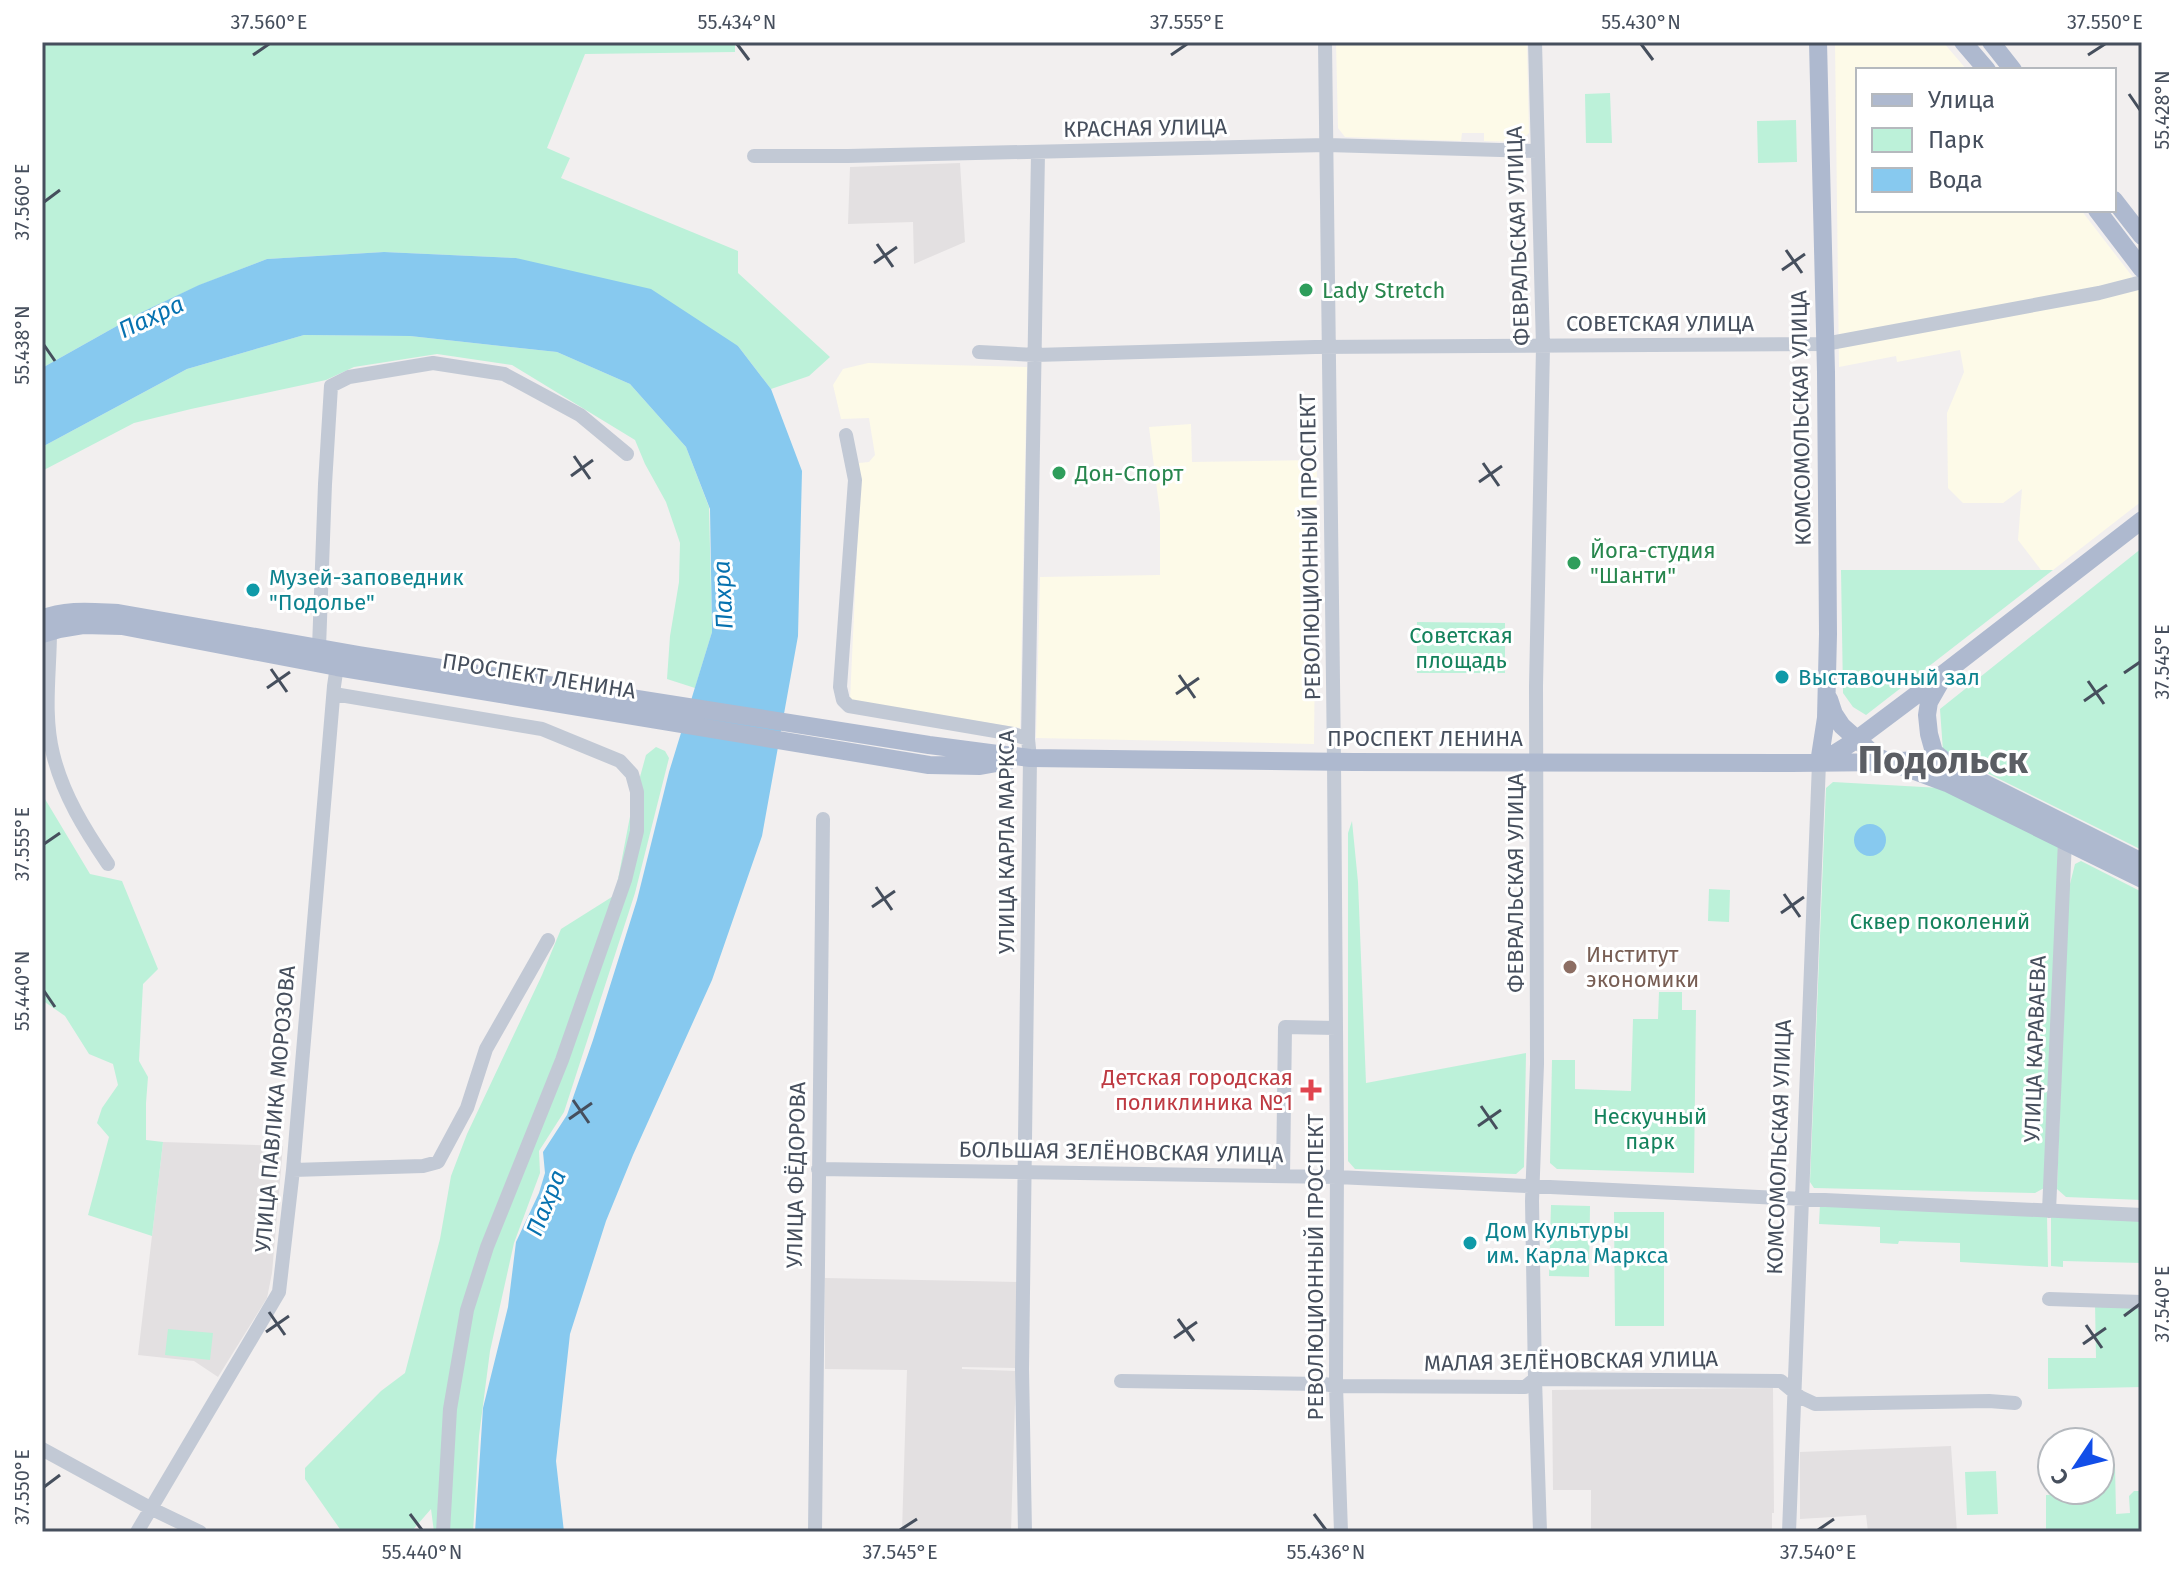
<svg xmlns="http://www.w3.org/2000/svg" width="2184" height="1574" font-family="'Fira Sans',sans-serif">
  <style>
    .commercial { fill: #fdfae8 }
    .education { fill: #e3e0e1 }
    .green { fill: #bcf1d9 }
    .water { fill: #87c9ef }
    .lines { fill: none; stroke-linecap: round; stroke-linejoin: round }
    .minor { stroke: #c2c9d5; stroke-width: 14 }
    .major { stroke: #aeb9cf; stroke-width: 18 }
    .ticks { fill: none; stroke: #464f5d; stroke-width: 3 }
    .leisure-dot { fill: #2e9e5b; stroke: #fff; stroke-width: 3 }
    .culture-dot { fill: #0f9aa8; stroke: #fff; stroke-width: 3 }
    .education-dot { fill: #8d6e63; stroke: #fff; stroke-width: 3 }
    .health-dot { fill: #e0444e; stroke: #fff; stroke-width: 3 }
    .labels { text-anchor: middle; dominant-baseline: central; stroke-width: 6; stroke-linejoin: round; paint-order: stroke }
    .street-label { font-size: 22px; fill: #464f5d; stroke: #fff }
    .leisure-label { font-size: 22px; fill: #27864d; stroke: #fff; text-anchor: start }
    .culture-label { font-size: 22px; fill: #0d838f; stroke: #fff; text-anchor: start }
    .park-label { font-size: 22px; fill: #14825c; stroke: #fff }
    .education-label { font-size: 22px; fill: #785e54; stroke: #fff; text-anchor: start }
    .health-label { font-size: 22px; fill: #be3a42; stroke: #fff; text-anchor: end }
    .water-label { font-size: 24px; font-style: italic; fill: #0772b0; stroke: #fff }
    .town-label { font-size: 38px; font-weight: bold; fill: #5b5e64; stroke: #fff }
    .neatline { fill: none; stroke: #464f5d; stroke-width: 3 }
    .ticks-label { font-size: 20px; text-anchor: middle; fill: #464f5d }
  </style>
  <rect width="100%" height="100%" fill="#f2efef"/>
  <!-- commercial -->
  <path class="commercial" d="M1336,42H1527L1529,133L1520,142L1484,141V133H1462L1461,141L1345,137L1338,128Z
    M1835,42H1943L1967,70H1858V210H2081L2142,289V501L2053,570H2041L2018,540L2022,489L2003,503H1963L1948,488L1947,413L1964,372L1960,350L1897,362L1896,356L1839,367Z
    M868,363L1027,367L1020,728L850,700L860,485L859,463L869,462L875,455L869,418L841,419L833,385L843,369Z
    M1191,424L1192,462L1317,460L1314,744L1036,738L1040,577L1160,575V513L1149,427Z"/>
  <!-- education -->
  <path class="education" d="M960,163L965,242L914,264L913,222L848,224L850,167Z
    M163,1142L283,1146L272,1273L267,1298L218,1377L194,1361L138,1355Z
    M825,1278L1017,1282L1016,1368L962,1367V1369L1016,1371L1011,1532H902L907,1370L825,1369Z
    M1773,1388L1774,1513H1772V1532H1591V1490H1553L1552,1390Z
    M1951,1446L1957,1532H1868L1866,1515L1800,1519V1452Z"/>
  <!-- green -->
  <path class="green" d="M42,42H735V52L585,54L547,148L570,158L561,178L738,251V273L830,357L809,376L771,389L738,346L516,258L384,252L267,259L200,285L140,313L42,368Z
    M1610,93L1612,143H1586L1585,94Z
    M1796,120L1797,162L1758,163L1757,121Z
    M304,335L410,336L557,352L630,384L686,447L709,507L712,632L695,688L667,679L670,636L679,582L680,543L666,502L645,464L635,440L512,365L437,354L354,367L326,380L191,409L134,423L42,471V447L187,369Z
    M2142,548V850L1943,751L1940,709Z
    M1841,570H2053L1866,715L1853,707L1843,693Z
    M1417,622L1505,623V673H1417Z
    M656,747L665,751L669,758L635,893L564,1112L539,1151L540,1173L514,1243L490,1351L479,1436L473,1532H434L431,1509L411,1532H342L305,1479V1468L381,1391L405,1373L440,1239L451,1176L467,1134L542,975L561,929L615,895L632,806L646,755Z
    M1833,782L1941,788L2059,846L2046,1187L2035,1193L1814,1188L1810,1182L1826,788Z
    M42,797L45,799L90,874L122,881L158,969L143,984L139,1061L148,1077L146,1103V1140L163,1142L152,1236L88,1215L109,1137L97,1123L102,1108L118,1085L113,1064L89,1054L65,1016L42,1000V894L44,887Z
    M1352,821L1358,882L1366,1083L1526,1053L1524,1167L1516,1174L1355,1169L1348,1161V833Z
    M2081,861L2142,892V1200L2066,1197L2057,1189L2068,892L2075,864Z
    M1709,889L1730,890L1729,922L1708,921Z
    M1659,992H1682V1010H1696L1694,1173L1557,1169L1550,1163L1552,1060H1575V1089L1631,1091L1633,1019H1658Z
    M1820,1204L2047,1215L2048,1267L1960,1262V1243L1899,1241L1898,1244L1880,1243V1227L1819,1224Z
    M1551,1205L1590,1206L1589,1277L1549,1276Z
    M1614,1212H1664V1326H1615Z
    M2051,1214L2142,1218V1263L2063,1261V1267L2051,1266Z
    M2095,1303L2142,1304V1387L2048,1389V1358H2096Z
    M168,1329L213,1333L210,1360L165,1355Z
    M2100,1465H2115L2116,1514L2130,1513L2129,1496L2134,1491H2142V1532H2046V1495L2070,1494L2071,1490H2100Z
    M1996,1471L1998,1514L1967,1515L1965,1472Z"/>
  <!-- water -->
  <path class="water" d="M384,252L516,258L651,289L738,346L771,389L802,471L798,636L762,836L712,980L633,1155L606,1221L570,1334L556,1461L564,1532H475L483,1408L508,1307L516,1242L539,1193L545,1173L543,1152L567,1115L593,1040L637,900L669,772L712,632L710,509L686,447L630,384L557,352L410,336L304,335L187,369L42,447V368L140,313L199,285L267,259Z
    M1854 840a16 16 0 1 1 32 0a16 16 0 1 1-32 0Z"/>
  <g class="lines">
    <!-- minor -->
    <path class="minor" d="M1325,42L1334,761L1337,1162L1336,1386L1341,1532
      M1535,42L1543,347L1536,686L1537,1064L1532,1201L1535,1379L1540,1532
      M754,156H848L1327,145L1537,151
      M979,352L1035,355L1315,347L1825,344L2099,293L2142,282
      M846,435L855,480L840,687L843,700L849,706L1013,734L1028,739
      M50,631C50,671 43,714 53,754C63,795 85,830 108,864
      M319,648L325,484L331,386L349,377L433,363L504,374L580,415L627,454
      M334,694L542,729L620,761L632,774L637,792V831L625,880L562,1060L487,1247L467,1310L450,1409L443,1532
      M818,1169L1337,1177L2142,1215
      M293,1170L423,1166L438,1162L467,1108L486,1049L548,940
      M1283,1176L1285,1027L1336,1028
      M2049,1211L2065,840
      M2049,1299L2142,1302
      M1121,1381L1324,1384L1336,1386L1525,1387L1535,1379L1781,1381L1800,1397L1815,1404L1989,1401L2015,1403
      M42,1449L150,1508L200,1532
      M137,1532L279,1292L293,1170L334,686L338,659
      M815,1532L823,819
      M1025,1532L1022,1369L1030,758L1028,739L1038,153
      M1789,1532L1819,763"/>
    <!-- major -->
    <path class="major" d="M1818,42L1826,372L1828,634L1826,718L1819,763
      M1963,42L1987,70
      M1991,42L2013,70
      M2114,200L2142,236
      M2097,210L2142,269
      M42,619C66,609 92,612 118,613L359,655L929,745L1030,758L1354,762L1792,763L1887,762L1915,760L1954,768L2142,862
      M42,634L59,629L83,625L122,626L337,667L929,765L980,766L1008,761
      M1941,681L1929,702L1927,715L1929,734L1934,752L1952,767
      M1829,699L1834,714L1842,726L1877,757L1947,783L2142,879
      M1821,762L1856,740L1916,695L2142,520"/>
  </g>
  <!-- ticks -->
  <path class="ticks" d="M737,44L749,60M1641,44L1653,60M253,55L269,44M1171,55L1187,44M2088,55L2105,44M2129,94L2140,110M44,202L60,190M877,244L893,267M1786,250L1802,273M874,263L897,247M1782,270L1805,254M44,345L55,361M574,456L590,479M1483,463L1499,486M571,476L593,460M1479,482L1502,466M271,669L287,692M2124,673L2140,662M1179,675L1195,698M2088,681L2104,704M267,688L290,672M1176,694L1199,678M2084,701L2107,685M44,844L60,833M876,887L892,910M1784,894L1800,917M872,907L895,891M1781,913L1804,897M44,991L55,1007M573,1100L589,1123M1481,1106L1497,1129M569,1119L592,1103M1478,1126L1501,1110M269,1312L285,1335M2124,1316L2140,1304M1178,1319L1194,1341M2086,1325L2102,1348M266,1332L289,1316M1174,1338L1197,1322M2083,1344L2106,1328M44,1487L60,1475M410,1514L422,1530M1314,1514L1326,1530M900,1530L917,1519M1818,1530L1834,1519"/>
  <!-- markers -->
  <g class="leisure-dot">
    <circle cx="1306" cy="290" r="8"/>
    <circle cx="1059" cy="473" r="8"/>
    <circle cx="1574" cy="563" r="8"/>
  </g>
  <g class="culture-dot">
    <circle cx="253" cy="590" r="8"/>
    <circle cx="1782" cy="677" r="8"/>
    <circle cx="1470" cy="1243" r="8"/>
  </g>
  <circle class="education-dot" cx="1570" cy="967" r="8"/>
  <path class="health-dot" d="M1307 1078h8v8h8v8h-8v8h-8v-8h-8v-8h8z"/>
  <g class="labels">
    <!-- street labels -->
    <g class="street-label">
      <text transform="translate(1145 128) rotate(-1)">КРАСНАЯ УЛИЦА</text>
      <text transform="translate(1518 236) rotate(-92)">ФЕВРАЛЬСКАЯ УЛИЦА</text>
      <text x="1660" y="323">СОВЕТСКАЯ УЛИЦА</text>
      <text transform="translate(1801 418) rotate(-91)">КОМСОМОЛЬСКАЯ УЛИЦА</text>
      <text transform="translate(1310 547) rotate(-91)">РЕВОЛЮЦИОННЫЙ ПРОСПЕКТ</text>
      <text transform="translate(539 676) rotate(9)">ПРОСПЕКТ ЛЕНИНА</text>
      <text x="1425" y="738">ПРОСПЕКТ ЛЕНИНА</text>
      <text transform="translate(1006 842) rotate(-90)">УЛИЦА КАРЛА МАРКСА</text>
      <text transform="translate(1515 883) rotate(-90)">ФЕВРАЛЬСКАЯ УЛИЦА</text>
      <text transform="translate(2035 1049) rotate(-88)">УЛИЦА КАРАВАЕВА</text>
      <text transform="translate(275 1109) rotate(-85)">УЛИЦА ПАВЛИКА МОРОЗОВА</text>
      <text transform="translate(1779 1147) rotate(-88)">КОМСОМОЛЬСКАЯ УЛИЦА</text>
      <text transform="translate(1121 1152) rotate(1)">БОЛЬШАЯ ЗЕЛЁНОВСКАЯ УЛИЦА</text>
      <text transform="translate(796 1175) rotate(-89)">УЛИЦА ФЁДОРОВА</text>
      <text transform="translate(1315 1267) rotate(-90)">РЕВОЛЮЦИОННЫЙ ПРОСПЕКТ</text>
      <text transform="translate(1571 1361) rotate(-1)">МАЛАЯ ЗЕЛЁНОВСКАЯ УЛИЦА</text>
    </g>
    <!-- leisure labels -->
    <g class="leisure-label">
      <text x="1322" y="290">Lady Stretch</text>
      <text x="1075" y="473">Дон-Спорт</text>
      <text x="1590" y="550">Йога-студия<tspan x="1590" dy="25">"Шанти"</tspan></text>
    </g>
    <!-- culture labels -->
    <g class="culture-label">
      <text x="269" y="577">Музей-заповедник<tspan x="269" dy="25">"Подолье"</tspan></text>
      <text x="1798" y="677">Выставочный зал</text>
      <text x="1486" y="1230">Дом Культуры<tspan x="1486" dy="25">им. Карла Маркса</tspan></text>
    </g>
    <!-- park labels -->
    <g class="park-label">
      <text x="1461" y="635">Советская<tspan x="1461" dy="25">площадь</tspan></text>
      <text x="1940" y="921">Сквер поколений</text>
      <text x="1650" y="1116">Нескучный<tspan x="1650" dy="25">парк</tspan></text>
    </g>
    <!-- education labels -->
    <g class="education-label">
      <text x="1586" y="954">Институт<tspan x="1586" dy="25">экономики</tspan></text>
    </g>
    <!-- health labels -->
    <g class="health-label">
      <text x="1293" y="1077">Детская городская<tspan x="1293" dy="25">поликлиника №1</tspan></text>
    </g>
    <!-- water labels -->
    <g class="water-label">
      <text transform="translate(151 317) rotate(-25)">Пахра</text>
      <text transform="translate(723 595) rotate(-93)">Пахра</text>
      <text transform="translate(546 1203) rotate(-68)">Пахра</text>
    </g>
    <!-- town labels -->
    <g class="town-label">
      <text x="1943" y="760">Подольск</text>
    </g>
  </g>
  <!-- border -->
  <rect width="2184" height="1574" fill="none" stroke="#ffffff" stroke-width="88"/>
  <!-- legend -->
  <rect x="1856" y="68" width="260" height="144" fill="#ffffff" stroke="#b5b9be" stroke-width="2"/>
  <rect x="1872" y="94" width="40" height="12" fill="#aeb9cf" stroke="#b5b9be" stroke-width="2"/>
  <text x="1928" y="108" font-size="24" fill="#464f5d">Улица</text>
  <rect x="1872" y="128" width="40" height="24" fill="#bcf1d9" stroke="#b5b9be" stroke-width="2"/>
  <text x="1928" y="148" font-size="24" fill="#464f5d">Парк</text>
  <rect x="1872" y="168" width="40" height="24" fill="#87c9ef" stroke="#b5b9be" stroke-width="2"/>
  <text x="1928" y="188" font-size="24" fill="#464f5d">Вода</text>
  <!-- north arrow -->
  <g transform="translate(2076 1466) rotate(235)"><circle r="38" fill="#ffffff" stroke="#b5b9be" stroke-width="2"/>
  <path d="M0-6L14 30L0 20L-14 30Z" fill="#124ee8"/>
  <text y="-12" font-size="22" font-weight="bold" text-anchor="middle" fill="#464f5d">С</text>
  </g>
  <rect x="44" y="44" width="2096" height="1486" class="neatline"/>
  <g class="ticks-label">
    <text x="269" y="29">37.560°E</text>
    <text x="737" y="29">55.434°N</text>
    <text x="1187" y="29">37.555°E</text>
    <text x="1641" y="29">55.430°N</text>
    <text x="2105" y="29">37.550°E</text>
    <text transform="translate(2162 110) rotate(-90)" y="7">55.428°N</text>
    <text transform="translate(22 202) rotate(-90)" y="7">37.560°E</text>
    <text transform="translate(22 345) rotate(-90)" y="7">55.438°N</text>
    <text transform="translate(2162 662) rotate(-90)" y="7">37.545°E</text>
    <text transform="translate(22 844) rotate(-90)" y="7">37.555°E</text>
    <text transform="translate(22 991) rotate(-90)" y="7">55.440°N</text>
    <text transform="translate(2162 1304) rotate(-90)" y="7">37.540°E</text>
    <text transform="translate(22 1487) rotate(-90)" y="7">37.550°E</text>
    <text x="422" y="1559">55.440°N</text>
    <text x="900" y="1559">37.545°E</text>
    <text x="1326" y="1559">55.436°N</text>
    <text x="1818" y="1559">37.540°E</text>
  </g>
</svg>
